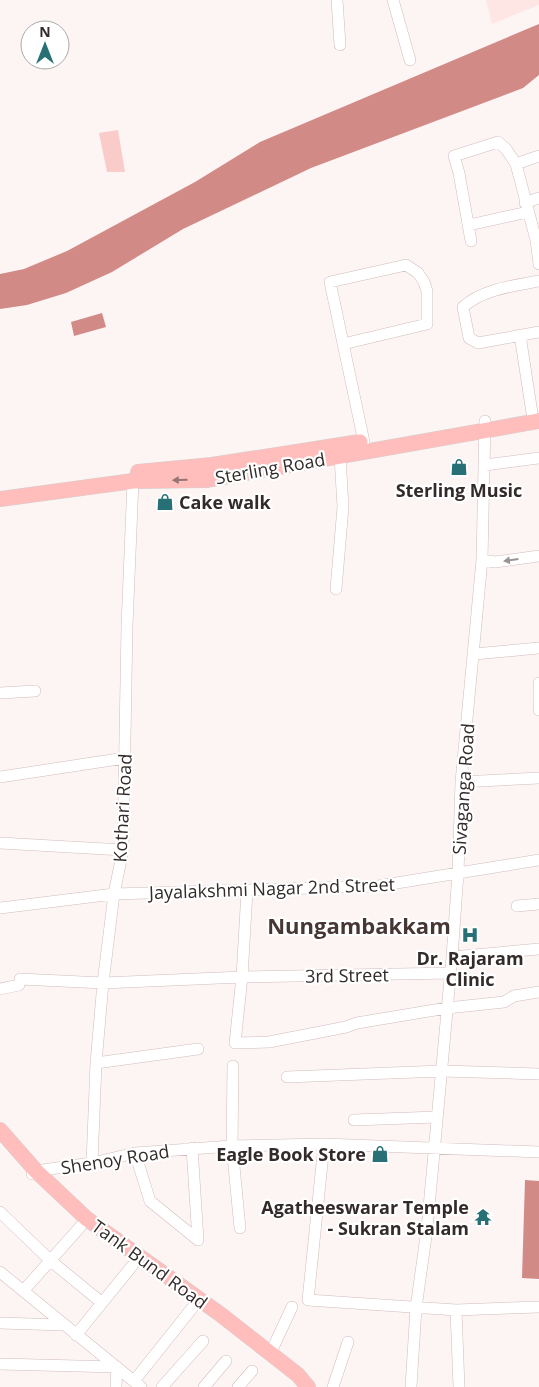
<svg xmlns="http://www.w3.org/2000/svg" width="539" height="1387" font-family="'Open Sans',sans-serif">
  <style>
    .built { fill: #fee6e4 }
    .green { fill: #f9ccc9 }
    .water { fill: #d28a86 }
    .lines { fill: none; stroke-linecap: round; stroke-linejoin: round }
    .minor-casing { stroke: #d1bdbc; stroke-width: 12 }
    .major-casing { stroke: #d2d0d0; stroke-width: 16 }
    .minor { stroke: #fff; stroke-width: 11 }
    .major { stroke: #ffbebb; stroke-width: 15 }
    .oneway { fill: #987472 }
    .oneway2 { fill: #989594 }
    .labels { text-anchor: middle; dominant-baseline: central; stroke-width: 4.5; stroke-linejoin: round; paint-order: stroke }
    .street-label { font-size: 18px; fill: #322b2a; stroke: #fff }
    .poi-label { font-size: 18px; font-weight: bold; fill: #322b2a; stroke: #fff }
    .district-label { font-size: 22px; font-weight: bold; fill: #463735; stroke: #fff }
  </style>
  <rect width="100%" height="100%" fill="#fdf4f4"/>
  <!-- built -->
  <path class="built" d="M486,0H539V5L492,24Z"/>
  <!-- green -->
  <path class="green" d="M118,130L125,172H107L99,133Z"/>
  <!-- water -->
  <path class="water" d="M539,24V75L523,88L311,168L183,229L112,272L66,293L27,305L0,309V274L24,269L67,251L195,182L260,142Z
    M102,313L106,327L74,336L71,322Z
    M525,1180L539,1181V1279L522,1278Z"/>
  <g class="lines">
    <!-- minor casing -->
    <g class="minor-casing">
      <path id="minor" d="M337,0L340,45
        M393,0L410,60
        M516,164L539,156
        M525,203L539,198
        M469,225L528,212
        M471,241L459,173L454,156L498,142L506,149L516,164L536,240L539,264
        M539,281C513,286 483,289 463,307L469,338L478,343L539,332
        M520,335L532,413
        M343,344L427,324V291L424,282L418,273L406,265L330,282L364,442
        M485,465L539,458
        M482,560L495,562L539,556
        M336,589L343,507L340,456
        M474,654L539,648
        M539,683V710
        M0,693L35,691
        M0,777L125,758
        M461,782L539,778
        M0,843L123,850
        M247,891L242,977L235,1043L269,1042L346,1027L357,1023L447,1008L504,1002L514,996L539,992
        M517,906L539,904
        M0,908L114,894L378,886L539,860
        M452,957L539,949
        M20,979L103,983L242,977L451,973
        M0,989L19,985
        M96,1063L198,1049
        M233,1066L232,1146L240,1228
        M287,1077L442,1071L539,1074
        M354,1120L437,1117
        M324,1144L308,1300L456,1310L539,1307
        M135,1153L150,1201L198,1240L192,1148
        M92,1163L96,1063L103,983L114,894L123,850L127,626L133,481
        M32,1174L36,1171L92,1163L135,1153L232,1146L324,1144L539,1152
        M0,1212L52,1262L101,1302
        M0,1272L141,1387
        M24,1290L81,1226
        M456,1310L459,1387
        M0,1323L64,1325
        M76,1335L132,1266
        M270,1354L292,1307
        M0,1364L117,1367
        M134,1381L193,1307
        M116,1387L117,1367
        M162,1387L203,1341
        M204,1387L226,1361
        M238,1387L252,1371
        M333,1387L348,1342
        M411,1387L416,1308L427,1229L452,957L458,873L461,782L482,560L485,421"/>
    </g>
    <!-- major casing -->
    <g class="major-casing">
      <path id="major" d="M138,472L212,465L360,442
        M0,499L133,481L206,480L539,421
        M0,1130L36,1171L87,1219L220,1314L298,1375L308,1387"/>
    </g>
    <!-- minor -->
    <use href="#minor" class="minor"/>
    <!-- major -->
    <use href="#major" class="major"/>
  </g>
  <!-- one-way arrows -->
  <defs><path id="oneway-solid" d="M-6-.8H1V-3.2L6.5 0L1 3.2V.8H-6Z" transform="scale(1.25)"/></defs>
  <use class="oneway" href="#oneway-solid" transform="translate(180 480) rotate(179)"/>
  <use class="oneway2" href="#oneway-solid" transform="translate(511 560) rotate(172)"/>
  <!-- icons -->
  <defs>
    <g id="shop-bare" transform="scale(1.35)"><path d="M-5-2.5h2.3a2.7 3.5 0 0 1 5.4 0H5L5.5 6h-11ZM-1.5-2.5h3a1.5 2.3 0 0 0-3 0Z" fill="#267076" stroke="#fff" stroke-width="2.5" paint-order="stroke"/></g>
    <g id="hospital-bare" transform="scale(1.35)"><path d="M-5-5h3v3.5h4V-5h3V5h-3V1.5h-4V5h-3Z" fill="#267076" stroke="#fff" stroke-width="2.5" paint-order="stroke"/></g>
    <g id="temple-bare" transform="scale(1.35)"><path d="M0-6L5-2H3V0L6.5 2.5H4V6H1.5V3h-3V6H-4V2.5H-6.5L-3 0V-2H-5Z" fill="#267076" stroke="#fff" stroke-width="2.5" paint-order="stroke"/></g>
  </defs>
  <g fill-rule="evenodd">
    <use href="#shop-bare" x="459" y="467"/>
    <use href="#shop-bare" x="165" y="502"/>
    <use href="#hospital-bare" x="470" y="935"/>
    <use href="#shop-bare" x="380" y="1154"/>
    <use href="#temple-bare" x="483" y="1217"/>
  </g>
  <g class="labels">
    <!-- street labels -->
    <g class="street-label">
      <text transform="translate(270 468) rotate(-10)">Sterling Road</text>
      <text transform="translate(463 789) rotate(-86)">Sivaganga Road</text>
      <text transform="translate(122 808) rotate(-87)">Kothari Road</text>
      <text transform="translate(272 888) rotate(-2)">Jayalakshmi Nagar 2nd Street</text>
      <text transform="translate(347 975) rotate(-1)">3rd Street</text>
      <text transform="translate(115 1159) rotate(-9)">Shenoy Road</text>
      <text transform="translate(150 1264) rotate(36)">Tank Bund Road</text>
    </g>
    <!-- poi labels -->
    <g class="poi-label">
      <text x="459" y="490">Sterling Music</text>
      <text x="179" y="502" text-anchor="start">Cake walk</text>
      <text x="470" y="958">Dr. Rajaram<tspan x="470" dy="21">Clinic</tspan></text>
      <text x="366" y="1154" text-anchor="end">Eagle Book Store</text>
      <text x="469" y="1207" text-anchor="end">Agatheeswarar Temple<tspan x="469" dy="21">- Sukran Stalam</tspan></text>
    </g>
    <!-- district labels -->
    <g class="district-label">
      <text x="359" y="925">Nungambakkam</text>
    </g>
  </g>
  <!-- north arrow -->
  <g transform="translate(45 45)"><circle r="24" fill="#ffffff" stroke="#adaaaa"/>
  <path d="M0-4L9 19L0 12L-9 19Z" fill="#267076"/>
  <text y="-8" font-size="14" font-weight="bold" text-anchor="middle" fill="#322b2a">N</text>
  </g>
</svg>
